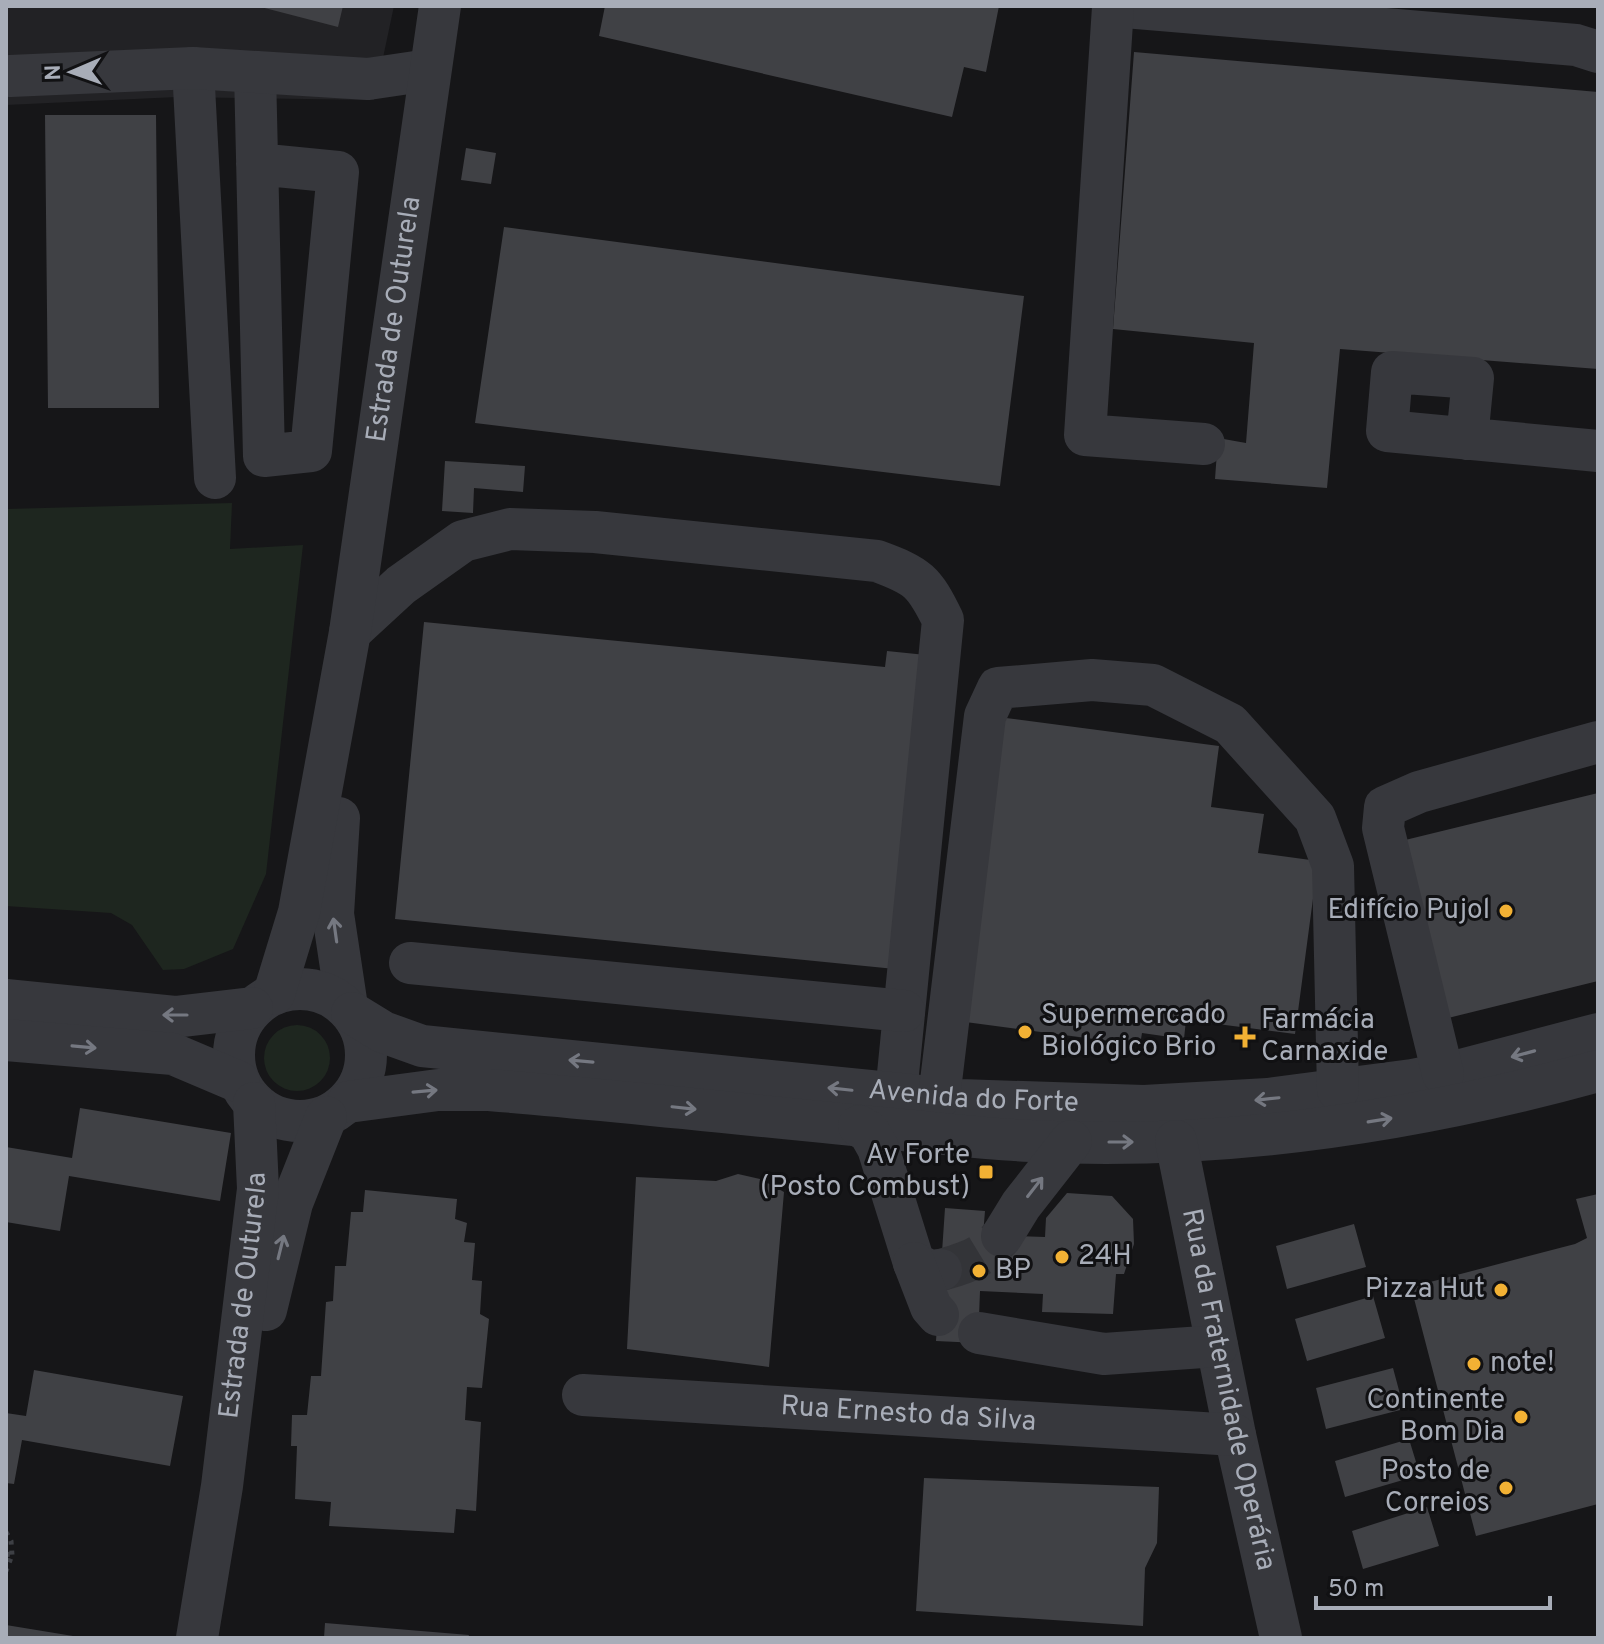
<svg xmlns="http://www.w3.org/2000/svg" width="1604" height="1644" font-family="Overpass,sans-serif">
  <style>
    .built { fill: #222225 }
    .green { fill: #1e261f }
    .building { fill: #404145 }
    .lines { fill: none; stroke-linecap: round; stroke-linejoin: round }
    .minor-tunnel { stroke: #333438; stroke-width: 42; stroke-dasharray: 42 21; stroke-linecap: butt }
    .path { stroke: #3d3f44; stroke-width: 5; stroke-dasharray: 4 6; stroke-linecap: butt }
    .minor { stroke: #37383d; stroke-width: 42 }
    .oneway { stroke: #757881 }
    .poi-dot { fill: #f2b134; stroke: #111113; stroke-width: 3 }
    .labels { text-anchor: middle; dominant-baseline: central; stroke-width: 6; stroke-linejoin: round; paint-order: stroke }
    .street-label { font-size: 28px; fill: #a8adb8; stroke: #111113 }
    .poi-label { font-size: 28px; fill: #a8adb8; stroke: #111113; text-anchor: end }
  </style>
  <rect width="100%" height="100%" fill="#161618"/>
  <!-- built -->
  <path class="built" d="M6,6H394L374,100L177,97L6,105Z"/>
  <!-- green -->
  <path class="green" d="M232,503L230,549L303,545L266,874L233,949L184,969L163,970L132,925L111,913L6,906V509Z
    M264 1058a33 33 0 1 1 66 0a33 33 0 1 1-66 0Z"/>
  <!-- building -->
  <path class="building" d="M257,6H343L338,27Z
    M605,6H999L986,72L964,67L952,117L599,36Z
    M1134,52L1598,92V369L1340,349L1327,488L1215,479L1218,438L1246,443L1254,343L1113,329Z
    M45,115H156L159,408H48Z
    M466,148L496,153L491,184L461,180Z
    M504,227L1024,296L1000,486L475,423Z
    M445,461L525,466L523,492L474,488L473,513L442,511Z
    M424,622L885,667L887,651L926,655L895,969L395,919Z
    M998,717L1219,746L1211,807L1264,814L1258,853L1318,861L1295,1034L1186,1020L1184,1039L1142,1033L1140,1045L958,1021Z
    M1598,793V981L1440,1020L1397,842Z
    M80,1108L231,1133L220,1201L69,1176L60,1231L6,1222V1147L72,1158Z
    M738,1174L760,1179L784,1192L769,1367L627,1349L636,1177L716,1181Z
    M365,1190L457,1199L455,1219L467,1223L464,1242L475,1243L472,1280L482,1281L480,1314L489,1319L482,1388L467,1387L465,1420L481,1422L476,1511L456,1509L454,1533L329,1526L331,1502L295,1499L297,1446H291L292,1415H307L311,1376H321L326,1302L333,1301L335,1266H346L351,1212H363Z
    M1067,1193L1112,1196L1133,1219L1134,1244L1124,1274H1116L1113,1314L1042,1312L1043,1294L980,1291L978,1343L936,1341L945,1208L985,1211L983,1235L1045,1237L1046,1218Z
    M1598,1194V1504L1476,1536L1411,1287L1575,1244L1587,1238L1576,1199Z
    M1354,1224L1366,1267L1287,1289L1276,1246Z
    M1373,1296L1385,1338L1307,1361L1295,1319Z
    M1393,1368L1404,1409L1326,1429L1316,1388Z
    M34,1370L183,1396L170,1466L22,1440L14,1484L6,1483V1413L26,1416Z
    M1409,1439L1420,1475L1345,1497L1335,1461Z
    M924,1478L1159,1487L1157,1543L1145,1568L1143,1626L916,1611Z
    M1427,1507L1439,1546L1363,1569L1352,1531Z
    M325,1623L469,1635L468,1638H324Z
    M6,1625L73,1636V1638H6Z"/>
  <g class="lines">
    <!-- minor-tunnel -->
    <path class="minor-tunnel" d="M941,1270C968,1262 983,1258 1002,1236"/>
    <!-- path -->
    <path class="path" d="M6,1532L11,1541L12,1555
      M6,1554L12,1555L6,1571"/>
    <!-- minor -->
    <g class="minor">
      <path d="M1113,6L1576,45L1598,52"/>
      <path d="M1113,7L1085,435L1204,444"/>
      <path d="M193,68L215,478"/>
      <path d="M255,72L264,456L311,451L338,172L257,164"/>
      <path d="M10,76L193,68L368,79L429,70"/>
      <path d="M1467,439L1473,378L1392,372L1387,431L1598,451"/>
      <path d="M350,632L401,585L463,541L510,529L595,532L877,561C918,576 924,581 943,620L896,1094"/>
      <path d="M339,818L333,914L347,1007"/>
      <path d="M410,963L904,1011"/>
      <circle cx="300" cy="1055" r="66"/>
      <path id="s1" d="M274,994L299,912L350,632L440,6"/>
      <path d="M6,1000L175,1017L252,1008"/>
      <path id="s2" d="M352,1013L383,1032L422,1046L960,1100L1144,1106L1268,1099L1412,1080L1457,1071L1598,1034"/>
      <path d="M6,1040L173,1054L239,1082"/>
      <path d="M1443,1074L1383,828L1385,807L1419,792L1598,742"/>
      <path d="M939,1098L985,716L998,688L1092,680L1153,685L1230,724L1315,818L1333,866L1338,1090"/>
      <path d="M348,1102L438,1090H489C624,1101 758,1116 892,1129C938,1133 985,1139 1031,1141C1223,1151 1413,1122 1598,1071"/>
      <path d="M859,1126L869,1132L878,1148L914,1263L930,1271L941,1270"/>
      <path id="s3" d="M1176,1141L1235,1435L1281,1638"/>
      <path d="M1002,1236L1021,1205L1071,1141"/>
      <path d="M914,1263L931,1307L938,1315"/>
      <path d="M266,1310L292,1203L326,1117"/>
      <path d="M979,1333L1104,1354L1217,1346"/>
      <path id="s4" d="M583,1395L1235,1435"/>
      <path id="s5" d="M197,1638L222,1486L258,1189L254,1103"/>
    </g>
  </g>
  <!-- one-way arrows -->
  <defs><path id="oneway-shaft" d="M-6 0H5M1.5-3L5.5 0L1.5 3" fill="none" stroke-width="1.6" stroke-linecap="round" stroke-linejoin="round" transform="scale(2)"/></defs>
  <g class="oneway">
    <use href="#oneway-shaft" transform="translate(335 930) rotate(-98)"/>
    <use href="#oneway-shaft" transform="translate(175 1015) rotate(180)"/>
    <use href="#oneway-shaft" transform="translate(84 1047) rotate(5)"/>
    <use href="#oneway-shaft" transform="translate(1523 1054) rotate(165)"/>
    <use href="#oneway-shaft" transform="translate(581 1061) rotate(-175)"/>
    <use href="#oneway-shaft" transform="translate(840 1089) rotate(-174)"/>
    <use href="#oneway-shaft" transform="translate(425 1091) rotate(-5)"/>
    <use href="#oneway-shaft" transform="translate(1267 1099) rotate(174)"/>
    <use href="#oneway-shaft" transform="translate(684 1108) rotate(6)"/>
    <use href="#oneway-shaft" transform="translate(1380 1120) rotate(-9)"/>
    <use href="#oneway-shaft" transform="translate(1121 1142)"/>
    <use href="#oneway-shaft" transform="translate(1035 1187) rotate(-52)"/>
    <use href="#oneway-shaft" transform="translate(281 1247) rotate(-76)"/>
  </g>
  <!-- markers -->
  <g class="poi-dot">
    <circle cx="1506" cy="911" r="8"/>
    <circle cx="1025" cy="1032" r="8"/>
    <path d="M1241 1025h8v8h8v8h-8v8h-8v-8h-8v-8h8z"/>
    <rect x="978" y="1164" width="16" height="16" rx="4"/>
    <circle cx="1062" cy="1257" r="8"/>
    <circle cx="979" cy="1271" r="8"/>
    <circle cx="1501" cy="1290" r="8"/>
    <circle cx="1474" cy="1364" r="8"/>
    <circle cx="1521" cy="1417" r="8"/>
    <circle cx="1506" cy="1488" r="8"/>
  </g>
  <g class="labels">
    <!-- street labels -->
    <g class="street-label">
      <text stroke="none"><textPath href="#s1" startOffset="686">Estrada de Outurela</textPath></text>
      <text stroke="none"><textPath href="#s2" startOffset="632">Avenida do Forte</textPath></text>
      <text stroke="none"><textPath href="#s5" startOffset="346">Estrada de Outurela</textPath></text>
      <text stroke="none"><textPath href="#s3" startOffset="254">Rua da Fraternidade Operária</textPath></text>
      <text stroke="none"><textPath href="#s4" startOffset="326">Rua Ernesto da Silva</textPath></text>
    </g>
    <!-- poi labels -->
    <g class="poi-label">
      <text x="1490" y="911">Edifício Pujol</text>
      <text x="1041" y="1016" text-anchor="start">Supermercado<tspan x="1041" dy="32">Biológico Brio</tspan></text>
      <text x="1261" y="1021" text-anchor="start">Farmácia<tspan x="1261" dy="32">Carnaxide</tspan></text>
      <text x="970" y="1156">Av Forte<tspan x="970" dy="32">(Posto Combust)</tspan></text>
      <text x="1078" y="1257" text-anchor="start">24H</text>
      <text x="995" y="1271" text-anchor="start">BP</text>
      <text x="1485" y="1290">Pizza Hut</text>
      <text x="1490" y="1364" text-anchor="start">note!</text>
      <text x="1505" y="1401">Continente<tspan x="1505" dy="32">Bom Dia</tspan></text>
      <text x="1490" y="1472">Posto de<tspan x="1490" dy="32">Correios</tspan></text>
    </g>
  </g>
  <!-- border -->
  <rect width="1604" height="1644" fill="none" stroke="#a8adb8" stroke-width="16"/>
  <!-- north arrow -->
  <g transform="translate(72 72) rotate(268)" stroke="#111113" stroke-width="6" paint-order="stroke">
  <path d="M0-6L14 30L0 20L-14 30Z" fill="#a8adb8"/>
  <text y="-12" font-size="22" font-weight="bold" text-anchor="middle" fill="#a8adb8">N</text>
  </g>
  <!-- scale -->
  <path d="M1316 1596v12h234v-12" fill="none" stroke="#a8adb8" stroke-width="4"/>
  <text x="1328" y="1596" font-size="24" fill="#a8adb8" stroke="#111113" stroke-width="6" paint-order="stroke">50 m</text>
</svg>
